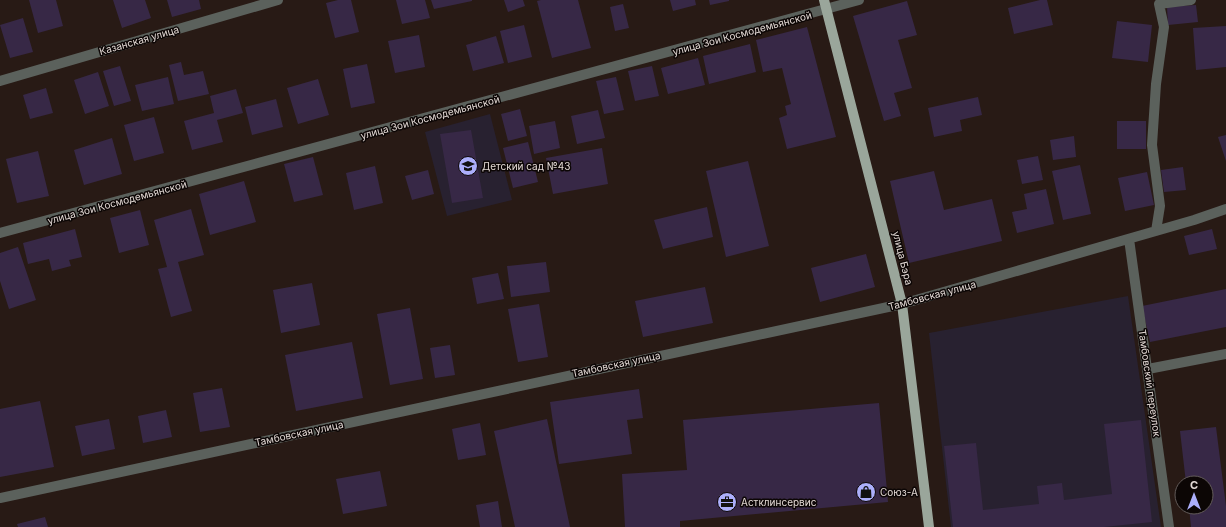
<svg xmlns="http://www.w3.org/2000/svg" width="1226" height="527" font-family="Inter,sans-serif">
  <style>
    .education { fill: #282130 }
    .building { fill: #372846 }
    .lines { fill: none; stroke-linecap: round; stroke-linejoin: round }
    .minor { stroke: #5b615c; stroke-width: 10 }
    .major { stroke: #9aa69b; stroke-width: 10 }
    .labels { text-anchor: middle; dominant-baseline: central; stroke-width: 3; stroke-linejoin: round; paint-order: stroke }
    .street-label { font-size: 10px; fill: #e4dad6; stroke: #0c0605 }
    .poi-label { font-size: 10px; fill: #e4dad6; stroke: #0c0605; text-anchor: start }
  </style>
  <rect width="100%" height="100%" fill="#281a15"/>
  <!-- education -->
  <path class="education" d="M490,114L512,200L447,216L425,132Z
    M1128,296L1161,527H951L929,333Z"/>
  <!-- building -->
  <path class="building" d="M29,0H56L63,26L38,33Z
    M113,0H145L151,18L122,28Z
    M167,0H199L201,9L172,17Z
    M338,0H351L359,32L335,38L326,3Z
    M396,0H425L430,18L402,24Z
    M431,0H472V1L434,9Z
    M504,0H523L525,6L508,12Z
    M541,0H578L591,48L552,58L537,1Z
    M670,0H695L696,5L673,11Z
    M709,0H729V1L710,5Z
    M1040,0H1047L1053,25L1014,34L1008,8Z
    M907,1L917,35L898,40L912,88L894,93L901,116L884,121L853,16Z
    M623,4L629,28L615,31L610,7Z
    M1196,5L1198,22L1168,25L1167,7Z
    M23,18L33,52L10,58L0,25Z
    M1117,21L1152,25L1148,62L1112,58Z
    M524,25L532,57L508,63L500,31Z
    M1226,26V67L1196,70L1193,28Z
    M807,27L836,137L787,149L779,118L787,115L785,106L791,104L782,68L763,72L756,40Z
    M419,35L425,67L395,73L388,41Z
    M496,36L504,63L473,71L466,45Z
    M750,44L756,72L709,84L703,56Z
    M698,58L705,85L668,94L661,68Z
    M181,62L184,75L203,71L209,94L178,101L169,65Z
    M367,64L375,103L351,108L343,69Z
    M120,66L131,101L114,106L103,71Z
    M652,66L659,96L635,101L628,71Z
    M98,72L109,106L85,114L74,80Z
    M168,77L174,104L142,111L135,85Z
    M616,77L624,110L604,114L596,81Z
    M318,79L329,115L298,124L287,88Z
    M46,88L53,113L30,119L23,95Z
    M236,89L243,113L217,120L223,142L192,150L184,121L214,113L210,96Z
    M978,97L982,115L960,120L962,131L934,137L928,108Z
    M276,99L283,127L252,135L245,107Z
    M520,109L527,136L508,141L501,114Z
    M598,110L605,138L577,144L571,116Z
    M154,117L164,153L134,161L124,125Z
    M555,121L560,148L534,154L529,126Z
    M1117,121H1146V149H1117Z
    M471,130L483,198L452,203L440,134Z
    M1226,135V161L1218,137Z
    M1074,136L1076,157L1053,160L1050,140Z
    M112,138L122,174L84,185L74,150Z
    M528,142L538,182L513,188L503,148Z
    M602,148L608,184L553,194L546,158Z
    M38,151L49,196L17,203L6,159Z
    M1038,156L1043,180L1022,184L1017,160Z
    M313,157L323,195L294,202L284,164Z
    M748,161L769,246L726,257L706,171Z
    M1080,165L1091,214L1063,220L1052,171Z
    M375,166L383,203L354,210L346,173Z
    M1183,167L1186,190L1164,192L1161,170Z
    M428,170L434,194L412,200L405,176Z
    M934,171L944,210L992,199L1002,241L909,263L890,181Z
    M1147,172L1154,205L1125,211L1118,178Z
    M244,181L256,222L210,235L199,194Z
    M1046,189L1054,224L1017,233L1012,212L1027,209L1024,194Z
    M707,207L713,237L663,249L654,220Z
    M191,209L204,255L178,262L192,311L171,317L158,269L167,267L154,220Z
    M140,210L149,245L119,253L110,218Z
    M75,229L82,257L69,260L71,266L52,271L49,259L28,264L23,243Z
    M1212,229L1217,249L1189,255L1184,236Z
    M18,247L36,300L9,309L0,281V253Z
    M866,254L875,287L820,302L811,268Z
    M546,262L550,292L511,297L507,266Z
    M498,273L504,299L477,304L472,278Z
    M312,283L320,325L281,333L273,290Z
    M705,287L713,323L643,337L635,301Z
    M1226,289V327L1150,342L1142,306Z
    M539,304L548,357L518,362L508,309Z
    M410,308L423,379L390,385L377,314Z
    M352,342L363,398L296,411L285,355Z
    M450,345L455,375L435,378L430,348Z
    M222,388L230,427L200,432L193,393Z
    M639,389L643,418L627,420L632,454L559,464L550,402Z
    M40,401L54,467L0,477V409Z
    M879,403L888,502L680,521V527H625L622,474L687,470L683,420Z
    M166,410L172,437L143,443L138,416Z
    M109,419L115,449L82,456L75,426Z
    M547,419L570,527H515L494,431Z
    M1141,420L1152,522L1104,527H953L944,446L976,443L983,510L1039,504L1037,486L1062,483L1064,500L1112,494L1104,424Z
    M480,423L486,455L458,460L452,429Z
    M1216,427L1226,506V527H1191L1189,507H1206V483H1186L1180,431Z
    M380,471L387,506L343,514L336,479Z
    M498,501L502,527H480L476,505Z
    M45,517L48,527H18L17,524Z"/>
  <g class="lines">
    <!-- minor -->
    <path class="minor" d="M0,81L278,0
      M1156,231L1160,206L1152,145L1156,84L1164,27L1159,4L1191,0
      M0,233L859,0
      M1129,239L1169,527
      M1148,369L1226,354
      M0,498L902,304L1194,220L1226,209"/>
    <!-- major -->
    <path class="major" d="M824,0L902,304L929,527"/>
  </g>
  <!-- icons -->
  <defs>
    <g id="school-disc" transform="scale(1)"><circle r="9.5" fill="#acaffb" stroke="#0c0605"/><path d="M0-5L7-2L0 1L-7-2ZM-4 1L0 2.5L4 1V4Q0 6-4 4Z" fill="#111"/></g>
    <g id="shop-disc" transform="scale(1)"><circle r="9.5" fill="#acaffb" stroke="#0c0605"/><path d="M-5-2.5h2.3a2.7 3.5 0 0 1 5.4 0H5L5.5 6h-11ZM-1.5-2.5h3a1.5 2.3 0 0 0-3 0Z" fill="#111"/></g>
    <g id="office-disc" transform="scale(1)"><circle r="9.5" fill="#acaffb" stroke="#0c0605"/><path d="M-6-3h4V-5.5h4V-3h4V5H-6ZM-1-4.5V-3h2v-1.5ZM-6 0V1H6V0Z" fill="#111"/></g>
  </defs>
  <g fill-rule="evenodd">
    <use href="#school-disc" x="468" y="166"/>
    <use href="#shop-disc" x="866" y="492"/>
    <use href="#office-disc" x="727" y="502"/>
  </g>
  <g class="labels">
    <!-- street labels -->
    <g class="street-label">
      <text transform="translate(742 33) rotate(-15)">улица Зои Космодемьянской</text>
      <text transform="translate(139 40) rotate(-16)">Казанская улица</text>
      <text transform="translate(430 117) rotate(-15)">улица Зои Космодемьянской</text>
      <text transform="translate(117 202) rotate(-15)">улица Зои Космодемьянской</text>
      <text transform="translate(903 258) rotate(76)">улица Бэра</text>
      <text transform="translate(932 295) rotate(-15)">Тамбовская улица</text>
      <text transform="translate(616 364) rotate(-12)">Тамбовская улица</text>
      <text transform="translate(1150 383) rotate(82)">Тамбовский переулок</text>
      <text transform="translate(299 433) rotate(-12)">Тамбовская улица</text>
    </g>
    <!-- poi labels -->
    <g class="poi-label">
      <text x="482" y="166">Детский сад №43</text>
      <text x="880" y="492">Союз-А</text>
      <text x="741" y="502">Астклинсервис</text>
    </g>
  </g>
  <!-- north arrow -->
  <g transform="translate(1194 495)"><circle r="19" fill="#0c0605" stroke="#625b59"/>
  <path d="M0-3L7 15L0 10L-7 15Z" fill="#acaffb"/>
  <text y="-6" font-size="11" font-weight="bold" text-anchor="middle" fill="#e4dad6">С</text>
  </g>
</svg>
